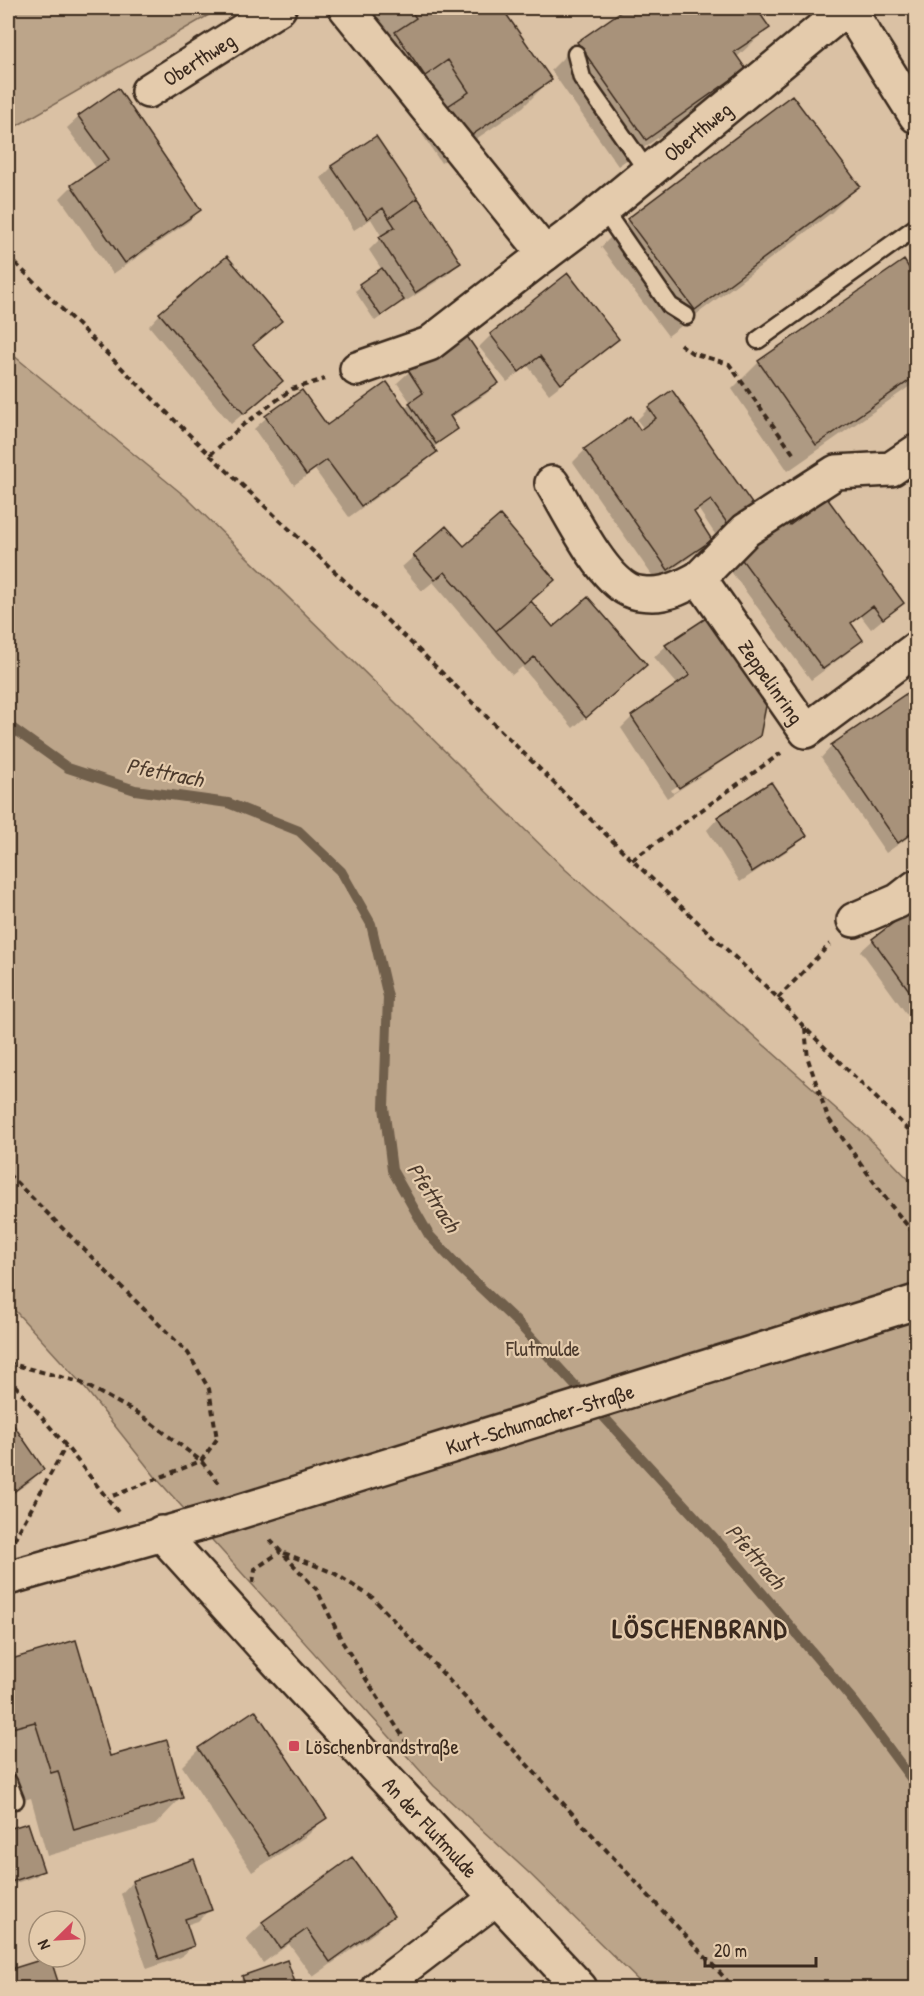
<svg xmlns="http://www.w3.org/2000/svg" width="924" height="1996" font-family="'Patrick Hand',sans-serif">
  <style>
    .green { fill: #bca58a; stroke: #7c6854; stroke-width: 1.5 }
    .shadow { fill: #0003 }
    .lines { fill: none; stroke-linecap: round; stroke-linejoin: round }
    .stream { stroke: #705e4b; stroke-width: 10 }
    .building { fill: #a8927a; stroke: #3b2a1e; stroke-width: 1.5 }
    .service-casing { stroke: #3b2a1e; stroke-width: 21 }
    .minor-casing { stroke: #3b2a1e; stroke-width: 38 }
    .secondary-casing { stroke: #3b2a1e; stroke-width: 38 }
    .path { stroke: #3b2a1e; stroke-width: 4; stroke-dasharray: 6 4.5; stroke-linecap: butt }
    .service { stroke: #e4cbac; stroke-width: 16 }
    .minor { stroke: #e4cbac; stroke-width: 33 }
    .secondary { stroke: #e4cbac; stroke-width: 33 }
    .secondary-bridge-casing { stroke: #3b2a1e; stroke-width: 38; stroke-linecap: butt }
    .secondary-bridge { stroke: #e4cbac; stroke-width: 33 }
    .poi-dot { fill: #d1495b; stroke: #e4cbac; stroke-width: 2 }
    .labels { text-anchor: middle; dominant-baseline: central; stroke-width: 4.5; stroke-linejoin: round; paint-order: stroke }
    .street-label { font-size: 21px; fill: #3b2a1e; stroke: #e4cbac }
    .park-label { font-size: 21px; fill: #4e3c2e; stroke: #e4cbac }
    .poi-label { font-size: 21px; fill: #3b2a1e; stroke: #e4cbac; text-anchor: start }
    .water-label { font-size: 22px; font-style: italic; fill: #4d3b2d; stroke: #e4cbac }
    .district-label { font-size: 27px; font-weight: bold; letter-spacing: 1.5px; fill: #3b2a1e; stroke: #e4cbac }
  </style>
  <rect width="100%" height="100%" fill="#dac1a4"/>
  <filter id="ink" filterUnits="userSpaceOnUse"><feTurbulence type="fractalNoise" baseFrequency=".0167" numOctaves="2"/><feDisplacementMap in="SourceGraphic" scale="12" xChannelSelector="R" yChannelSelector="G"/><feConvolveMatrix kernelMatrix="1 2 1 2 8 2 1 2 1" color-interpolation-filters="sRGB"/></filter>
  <g filter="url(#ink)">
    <!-- green -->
    <path class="green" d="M8,8H221L8,131Z
      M8,351L186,497L566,870L868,1137L916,1187V1988H646L528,1872L434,1786L157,1479L80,1382L8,1303Z"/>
    <!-- shadow -->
    <path class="shadow" d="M387,8H501L550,80L523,107L441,163L422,134L440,115L421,86L397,102L369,61L373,21Z
      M628,8H754L768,28L736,58L744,69L717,96L618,166L551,70L578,43Z
      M79,117L200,210L188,222L113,274L60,198L72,186L97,169L67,128Z
      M332,167L459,263L447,275L403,303L402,301L375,321L355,291L382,270L369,250L382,237L371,219L354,230L321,178Z
      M858,186L831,213L668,336L601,247L628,220Z
      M903,262L916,282V382L788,471L732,389L759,362Z
      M568,275L617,339L605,350L549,394L528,366L507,382L479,347L491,335Z
      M160,314L252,346L269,392L231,424L149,326Z
      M464,334L497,383L486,394L449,419L456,429L433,448L435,452L424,463L349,517L315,470L294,485L254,429L266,418L302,392L327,427L405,409L411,403L397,383L409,372Z
      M649,408L751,505L739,516L715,534L699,510L693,514L710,539L699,551L656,581L573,462L585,450L630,418L640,432L644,429L637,420Z
      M790,527L902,603L871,629L861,616L850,624L861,639L850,651L811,680L721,558Z
      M446,528L463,548L553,580L530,602L553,629L645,665L573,728L522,667L512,675L433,582L422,591L402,567Z
      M706,620L759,735L750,744V740L671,790L673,793L749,744L667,798L621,728L632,717L678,685L654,657L666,646Z
      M916,689V832L886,853L821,758L832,746Z
      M718,818L805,836L793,847L740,882L707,830Z
      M916,908V1027L861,951L873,940Z
      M8,1420L43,1469L31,1481L8,1497Z
      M75,1642L109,1758L182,1797L155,1825L47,1856L31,1798L24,1800L8,1748V1662Z
      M199,1749L325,1818L308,1835L252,1872L182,1766Z
      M27,1824L42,1871L36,1876L8,1886V1831Z
      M132,1882L210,1909L198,1921L186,1925L193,1946L181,1957L147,1969L121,1894Z
      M392,1916L376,1932L313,1977L289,1944L263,1963L246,1939L263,1923Z
      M49,1958L59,1988H8V1972Z
      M286,1962L296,1988H239L237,1983L243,1977Z"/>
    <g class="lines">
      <!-- stream -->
      <path class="stream" d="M8,725L68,768L135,790L228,803L299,831L341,871L371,924L388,997L384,1107L392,1170L429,1235L460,1268L518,1323L730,1555L856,1704L916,1785"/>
    </g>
    <!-- building -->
    <path class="building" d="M409,8H502L552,80L469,137L448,106L469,92L448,60L425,76L395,32L416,18Z
      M626,8H756L770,28L734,52L746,69L646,140L577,42Z
      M118,88L201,210L125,263L71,185L109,159L78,116Z
      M792,95L860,186L695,310L627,219Z
      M376,136L418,198L389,218L383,208L367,219L331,166Z
      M418,198L461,263L415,293L379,237L395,227L389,218Z
      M227,256L282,321L253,345L283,381L244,414L159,313Z
      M904,260L916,279V376L816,445L758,361Z
      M382,268L404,300L381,316L359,284Z
      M568,273L619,339L561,384L540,356L519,372L490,334Z
      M464,332L499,383L450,416L458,429L436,444L409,403L423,393L408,370Z
      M387,382L437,452L361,506L327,460L306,475L265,416L302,390L327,425Z
      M672,390L753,505L727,523L711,500L694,512L712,540L668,570L584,449L631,416L640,430L656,418L648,407Z
      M827,498L904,603L883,619L873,606L851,623L863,640L823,669L731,545L779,510L790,525Z
      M500,515L555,580L496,631L445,572L435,580L413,555L446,526L464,546Z
      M588,597L647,665L586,718L534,657L525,665L496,631L531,601L553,627Z
      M706,618L768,696L760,736L679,788L631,716L690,675L665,645Z
      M916,687V830L898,843L831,745Z
      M771,782L807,836L752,872L717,817Z
      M916,906V1000L872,939Z
      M8,1417L44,1469L8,1496Z
      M76,1640L110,1756L167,1740L183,1798L74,1830L58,1771L51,1773L35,1722L8,1729V1660Z
      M255,1710L327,1818L270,1856L198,1748Z
      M28,1823L44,1871L8,1883V1829Z
      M352,1857L394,1916L330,1962L307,1929L280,1948L262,1922Z
      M194,1859L212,1910L185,1919L194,1946L159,1959L132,1881Z
      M50,1957L60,1988H8V1970Z
      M287,1960L297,1988H246L242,1976Z"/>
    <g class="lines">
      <!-- service casing -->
      <g class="service-casing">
        <path id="service" d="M576,54L582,78L648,172
          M603,209L670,306L686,316
          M758,340L916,227
          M8,1782L15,1800"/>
      </g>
      <!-- minor casing -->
      <g class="minor-casing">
        <g id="minor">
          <path id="s1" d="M346,8L545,254L585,224L847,8"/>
          <path d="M848,8L916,116"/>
          <path id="s2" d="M148,91L279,8"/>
          <path d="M357,369L429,344L545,254"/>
          <path id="s3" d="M916,452L891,469L836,472L746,530L699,578L806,731L916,649"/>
          <path d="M552,483C569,511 600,576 629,590C635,593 646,594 652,594C669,594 684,586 699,578"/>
          <path d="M854,920L898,901L916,887"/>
          <path id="s4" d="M161,1533L284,1669L580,1988"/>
          <path d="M378,1988L495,1899"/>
        </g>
      </g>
      <!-- secondary casing -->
      <g class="secondary-casing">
        <path id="secondary" d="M8,1578L216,1519"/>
      </g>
      <!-- path -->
      <path class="path" d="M8,256L210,455L423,654L632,860L778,998L805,1028L916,1137
        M680,344L692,353L729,364L795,456
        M210,455L243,425L292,389L325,379
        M632,860L781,753
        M778,998L830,944
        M805,1028L808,1059L828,1118L889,1203L916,1236
        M8,1174L188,1353L209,1389L217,1439L201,1461L108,1498
        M8,1363L80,1382L141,1415L201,1461L219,1483
        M8,1377L66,1446L118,1512
        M14,1540L66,1446
        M270,1540L317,1590L343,1643L412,1751
        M284,1553L334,1573L373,1598L734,1988
        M253,1583L255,1569L280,1552"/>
      <!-- service -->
      <use href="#service" class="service"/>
      <!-- minor -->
      <use href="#minor" class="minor"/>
      <!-- secondary -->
      <use href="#secondary" class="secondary"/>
      <!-- secondary-bridge casing -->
      <g class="secondary-bridge-casing">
        <g id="secondary-bridge">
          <path id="s5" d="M216,1519L916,1302"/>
        </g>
      </g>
      <!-- secondary-bridge -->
      <use href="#secondary-bridge" class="secondary-bridge"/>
    </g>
  </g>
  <!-- markers -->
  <rect class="poi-dot" x="288" y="1740" width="12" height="12" rx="3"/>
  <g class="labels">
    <!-- street labels -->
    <g class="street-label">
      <text stroke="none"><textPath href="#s2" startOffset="60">Oberthweg</textPath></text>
      <text stroke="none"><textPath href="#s1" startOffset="512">Oberthweg</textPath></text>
      <text stroke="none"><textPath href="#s3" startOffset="386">Zeppelinring</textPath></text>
      <text stroke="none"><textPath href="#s5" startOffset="339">Kurt-Schumacher-Straße</textPath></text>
      <text stroke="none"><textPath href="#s4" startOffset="399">An der Flutmulde</textPath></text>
    </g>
    <!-- park labels -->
    <g class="park-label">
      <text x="543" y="1348">Flutmulde</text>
    </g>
    <!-- poi labels -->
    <g class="poi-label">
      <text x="306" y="1746">Löschenbrandstraße</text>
    </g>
    <!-- water labels -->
    <g class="water-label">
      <text transform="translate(165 772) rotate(11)">Pfettrach</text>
      <text transform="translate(434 1197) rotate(57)">Pfettrach</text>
      <text transform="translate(756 1556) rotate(49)">Pfettrach</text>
    </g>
    <!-- district labels -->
    <g class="district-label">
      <text x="700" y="1628">LÖSCHENBRAND</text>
    </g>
  </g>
  <!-- margin -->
  <rect width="924" height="1996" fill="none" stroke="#e4cbac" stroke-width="30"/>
  <rect x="15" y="15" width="894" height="1966" fill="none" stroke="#3b2a1e" stroke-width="2" filter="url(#ink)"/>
  <!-- north arrow -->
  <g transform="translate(57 1939) rotate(246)"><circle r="28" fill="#e4cbac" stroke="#a08b73" stroke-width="1.5"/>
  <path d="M0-4.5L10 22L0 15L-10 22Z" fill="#d1495b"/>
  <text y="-9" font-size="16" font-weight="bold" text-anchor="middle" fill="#3b2a1e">N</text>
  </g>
  <!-- scale -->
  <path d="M705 1957v9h111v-9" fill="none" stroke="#3b2a1e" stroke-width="3"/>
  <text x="714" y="1957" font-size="18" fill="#3b2a1e" stroke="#e4cbac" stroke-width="4.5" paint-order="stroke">20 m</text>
</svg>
